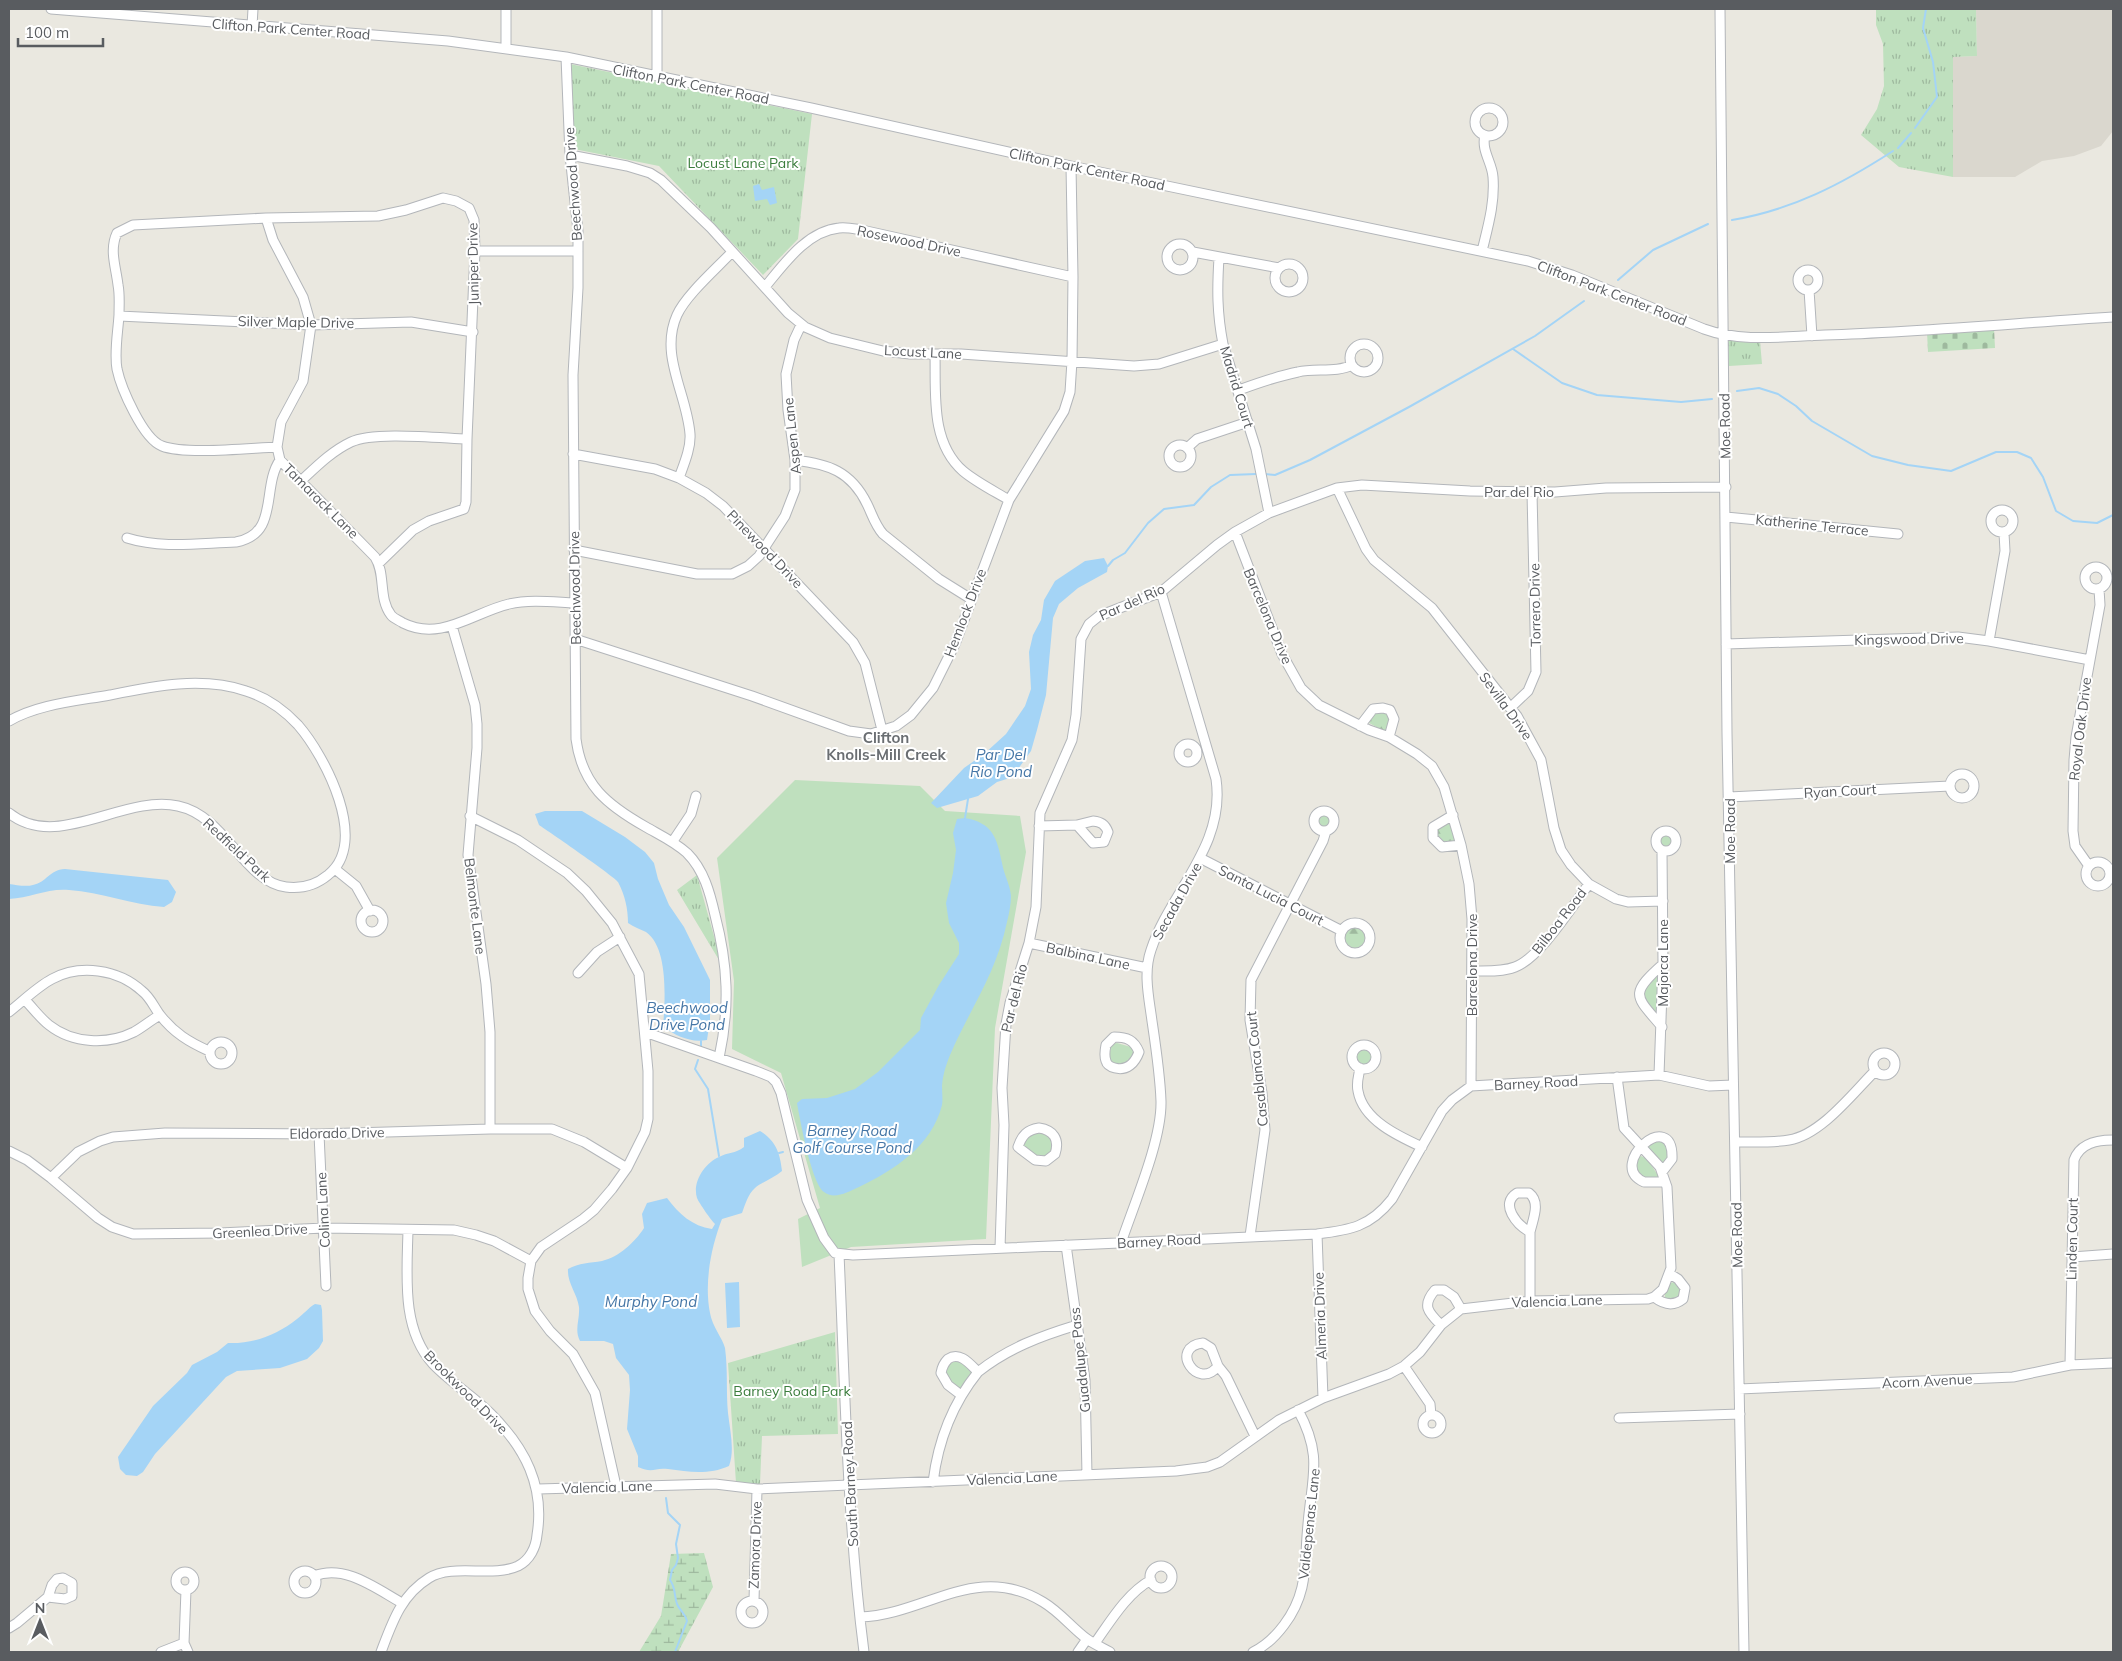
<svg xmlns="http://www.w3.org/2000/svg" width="2122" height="1661" font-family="Mulish,sans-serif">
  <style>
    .education { fill: #dad7ce }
    .green { fill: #bfe0be }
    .forest { fill: url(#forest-firs) }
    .wetland { fill: url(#wetland-marsh) }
    .cemetery { fill: url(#cemetery-stones) }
    .park { fill: url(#park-tufts) }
    .water { fill: #a4d4f6 }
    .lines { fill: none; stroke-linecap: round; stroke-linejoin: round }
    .stream { stroke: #a4d4f6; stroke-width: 2 }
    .minor-casing { stroke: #b3b6ba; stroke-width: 11 }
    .minor { stroke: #fff; stroke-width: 9 }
    .labels { text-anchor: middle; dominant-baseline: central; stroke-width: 4; stroke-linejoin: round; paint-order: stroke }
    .street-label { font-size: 14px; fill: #595c60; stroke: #fff }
    .park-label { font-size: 14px; fill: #3b7d3d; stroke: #fff }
    .neighbourhood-label { font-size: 15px; font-weight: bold; fill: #6a6e72; stroke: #fff }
    .water-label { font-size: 15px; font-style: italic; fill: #4576a6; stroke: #fff }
  </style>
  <defs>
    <pattern id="forest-firs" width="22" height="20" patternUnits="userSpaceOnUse" patternTransform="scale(1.25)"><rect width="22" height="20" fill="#bfe0be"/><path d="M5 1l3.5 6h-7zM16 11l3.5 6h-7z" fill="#9eb99e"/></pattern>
    <pattern id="wetland-marsh" width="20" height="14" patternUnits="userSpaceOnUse" patternTransform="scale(1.25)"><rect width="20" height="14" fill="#bfe0be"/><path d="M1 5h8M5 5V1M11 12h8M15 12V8" fill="none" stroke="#9eb99e"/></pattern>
    <pattern id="cemetery-stones" width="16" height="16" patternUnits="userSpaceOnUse" patternTransform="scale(1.25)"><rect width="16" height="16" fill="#bfe0be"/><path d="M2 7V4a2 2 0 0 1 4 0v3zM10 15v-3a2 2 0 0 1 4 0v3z" fill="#9eb99e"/></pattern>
    <pattern id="park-tufts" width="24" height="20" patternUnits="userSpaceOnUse" patternTransform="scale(1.25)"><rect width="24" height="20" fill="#bfe0be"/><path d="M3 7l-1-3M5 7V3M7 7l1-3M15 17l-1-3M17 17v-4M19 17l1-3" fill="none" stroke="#9eb99e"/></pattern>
  </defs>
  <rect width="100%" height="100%" fill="#eae8e0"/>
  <!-- education -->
  <path class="education" d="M1976,9H2113V131L2101,146L2074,156L2042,161L2015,177H1953V57L1977,56Z"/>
  <!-- green -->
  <path class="green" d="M795,780L920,786L945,811L1020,816L1026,852L995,1028L986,1239L851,1247L802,1267L798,1219L820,1208L781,1073L732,1049L734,981L717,858Z
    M1658 841a7 7 0 1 1 14 0a7 7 0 1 1-14 0Z
    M1659,974L1658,1016C1639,998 1638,992 1659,974Z
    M1117,1043L1131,1047L1135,1050V1054L1122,1066L1114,1064L1108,1059L1112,1044Z
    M1355 1057a9 9 0 1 1 18 0a9 9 0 1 1-18 0Z
    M1037,1130L1054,1137L1052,1150L1045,1157L1039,1158L1023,1147V1140Z
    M1649,1141L1664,1142L1668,1147L1669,1159L1664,1162H1661L1646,1148Z
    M1641,1156L1647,1159L1660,1178L1649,1180L1638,1175L1635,1162L1637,1158Z
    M1675,1282L1681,1288V1294L1677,1299H1665V1291L1670,1283Z
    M952,1361H960L972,1371V1374L960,1388H957L952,1385L945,1373L946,1367Z"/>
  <!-- forest -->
  <path class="forest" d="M1379,710L1389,713L1390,728L1384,731L1369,723L1374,713Z
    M1318 821a7 7 0 1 1 14 0a7 7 0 1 1-14 0Z
    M1448,818L1461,845L1442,847L1433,827Z
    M1360,927L1364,930L1366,940L1359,951H1354L1344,944L1342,932L1346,928Z"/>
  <!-- wetland -->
  <path class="wetland" d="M704,1553L713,1587L678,1652H639L661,1616L671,1554Z"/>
  <!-- cemetery -->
  <path class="cemetery" d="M1994,328L1995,348L1928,352L1927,332Z"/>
  <!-- park -->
  <path class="park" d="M1876,9H1976L1977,56L1953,57V177L1899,167L1861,135L1877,109L1884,86L1883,44L1876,25Z
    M570,64L812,114L798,239L763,275L659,166L574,149Z
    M1728,339L1760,341L1762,364L1729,366Z
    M697,875L722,965L677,890Z
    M835,1332L838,1434L762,1436L760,1484L736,1483L728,1363Z"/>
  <!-- water -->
  <path class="water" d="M759,184L762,190L774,187L777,203L770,205L767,199L755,201L753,186Z
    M1104,558L1108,566L1107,572L1078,588L1059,604L1053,618L1046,695L1037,730L1031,751L1018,769L1010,778L997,782L978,796L937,808L931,803L964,768L984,754L1006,734L1025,706L1031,689L1029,652L1033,635L1041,620L1044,600L1055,581L1085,561Z
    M545,811H582L625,837L645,852L654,863L658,879L669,905L684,927L710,980V1020L707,1040C690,1043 677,1036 663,1027C665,1002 669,948 646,932C640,929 634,927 628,923C628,909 625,895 618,882C615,877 548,831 539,825L535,814Z
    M965,818C993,823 997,838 1002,863C1004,875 1010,884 1011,896C1011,904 1009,914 1007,922C997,970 974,1003 954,1046C948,1059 943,1072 942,1086C942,1092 943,1099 942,1105C932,1146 894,1170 859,1187C848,1192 834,1200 824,1192C812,1184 800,1120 797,1103L802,1099L827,1098L855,1089L878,1072L920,1030L921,1018L939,985L959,954V943L949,923L946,903L953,873L956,850L953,833L957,819Z
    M65,869L168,880L176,892L172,902L164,907C132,905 101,892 69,890C48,888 30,898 9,899V884C16,885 26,887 33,885C47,882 49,870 65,869Z
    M760,1131C776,1141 780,1153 782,1171C774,1178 762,1182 755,1188C748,1194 745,1205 742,1213L722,1219C711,1247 704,1283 710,1313C712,1326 723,1339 725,1348C728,1370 726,1392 728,1413C730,1431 735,1450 729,1466C709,1475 689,1472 668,1469C654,1467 654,1474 638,1467V1456L627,1429L630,1390L629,1375L616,1358L613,1344L604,1341H580C574,1330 580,1320 579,1307C577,1293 567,1283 568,1269C579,1263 590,1263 602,1261C619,1257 635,1242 644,1228L642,1214L647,1203L667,1198C679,1214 692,1226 712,1229L715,1224C711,1220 699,1203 697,1198C692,1182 705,1163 719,1157C728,1152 735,1154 744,1147V1138Z
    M739,1282L740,1327L727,1328L725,1283Z
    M315,1304L321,1305L322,1310L323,1341L319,1348L307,1359L280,1368L237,1371L226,1377L155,1454L143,1472L137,1476L126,1475L120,1469L118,1457L153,1406L187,1373L192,1365L217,1352L228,1343C253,1344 277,1335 297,1319C304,1314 308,1308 315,1304Z"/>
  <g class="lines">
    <!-- stream -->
    <path class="stream" d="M1915,128L1937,97L1933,62L1923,28L1926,9
      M1898,148L1911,133
      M1732,220C1792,210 1842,184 1893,151
      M1618,280L1653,250L1708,224
      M1513,349L1562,383L1597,395L1681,402L1712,399
      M1737,391L1759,388L1778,394L1796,406L1812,421L1872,456L1908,465L1951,471L1996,452H2017L2031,458L2043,477L2056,511L2073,521L2097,523L2113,515
      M1265,474L1275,475L1310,460L1409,407L1535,336L1584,301
      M1108,566L1113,560L1125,553L1148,523L1164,509L1194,505L1211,487L1230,475L1256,474
      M965,818L968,799
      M701,1041V1047
      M698,1060L695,1069L708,1089L719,1156
      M799,1147L807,1146
      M779,1153L783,1152
      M666,1498L668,1513L680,1525L676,1544L678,1558L676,1565L672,1570L670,1580C676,1588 674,1596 677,1604C680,1611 685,1613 687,1621L675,1652"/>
    <!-- minor casing -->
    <g class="minor-casing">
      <path id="minor" d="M51,9L448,41L566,57L811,108L1071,166L1528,261L1572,275L1704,329C1742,343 1786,336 1825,335C1921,332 2017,323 2113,317
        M1720,9L1727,733L1744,1652
        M252,26L253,9
        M506,48V9
        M566,57L570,155L578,231V288L573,375L576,739C582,785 607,805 646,827C660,835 675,842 687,853C704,870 710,893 715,915C728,965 730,1007 719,1058
        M657,76V9
        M1475 122a14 14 0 1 1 28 0a14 14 0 1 1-28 0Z
        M570,155L627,166L650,173L661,180L711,228L788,313L805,327L830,338L883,351L910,354H961L1134,366L1159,364L1223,344
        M266,218L273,240L303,297L311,325L303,381L281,422L277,447
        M1167 257a13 13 0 1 1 26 0a13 13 0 1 1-26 0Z
        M475,251H578
        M1482,251C1488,226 1495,203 1493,177C1492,162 1481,151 1485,135
        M1193,252L1279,268
        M1219,258C1217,289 1217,313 1223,344L1256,449L1269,513
        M1275 278a14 14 0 1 1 28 0a14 14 0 1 1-28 0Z
        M1798 280a10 10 0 1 1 20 0a10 10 0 1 1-20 0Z
        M765,287C784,264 807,231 839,228C847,227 855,229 862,230L1073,277
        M1809,290L1812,336
        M119,316L311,325L411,322L473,332
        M1350 358a14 14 0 1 1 28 0a14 14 0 1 1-28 0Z
        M935,354C936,393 930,442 963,471C976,482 994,491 1009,500
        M1239,390C1258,383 1278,376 1298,372C1315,368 1337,373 1352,365
        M1169 456a11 11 0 1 1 22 0a11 11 0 1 1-22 0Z
        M1187,448L1197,439L1248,422
        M573,454L655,469L679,478L706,493L723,506L853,642L865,663L882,730
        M795,460C828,464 851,471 867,504C872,514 875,525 883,534L939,579L971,599
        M679,478C684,464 691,448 690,434C687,394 659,355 677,315C686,295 716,269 732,252
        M302,480C317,466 332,451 351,442C373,431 440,438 467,439
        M1337,488L1366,549L1374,560L1432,608L1517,716L1541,760L1554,828L1561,850L1571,865L1589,884L1616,899L1628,902L1663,901
        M1991 521a11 11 0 1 1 22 0a11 11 0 1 1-22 0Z
        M1726,517L1898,534
        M1235,532L1282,654L1301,688L1319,705L1369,730L1389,737L1417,754L1432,766L1444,787L1461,845L1469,884L1472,919L1471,1086
        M127,538C162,549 200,543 236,542C280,534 261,487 280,460
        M574,550L697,574H732L748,566L759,556L785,516L795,490V460L788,410L786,374L794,340L801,325
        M379,563L413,530L429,521L464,509L466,502L467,439L475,251L474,220L469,208L456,201L443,198L406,210L378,216L266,218L133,225L117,233C109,250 116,267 118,285C120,295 119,305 119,315C118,332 114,352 117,369C121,388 143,439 162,446C185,455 250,448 277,447L280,460L375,557C386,574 378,598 391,615C394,619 399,620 403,623C441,642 474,612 509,604C530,599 553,602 574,603
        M2085 578a11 11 0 1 1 22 0a11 11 0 1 1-22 0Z
        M452,626L475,705L477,724V748L468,855L486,984L490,1032V1129
        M575,639L752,696L849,731L871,734L896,726L911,715L933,688L955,644L1009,500L1064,411L1070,392L1072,361L1073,277L1071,166
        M1989,641L2005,551L2004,533
        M1726,644L1958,637L1989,641L2090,660
        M1510,708L1528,691L1536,672L1532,492
        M9,721C38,704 77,701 110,695C154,686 202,676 246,691C265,697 284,710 298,725C325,756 370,842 328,875C316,885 302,889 286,887C243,881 226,816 178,806C123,794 57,852 9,813
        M1360,726L1373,709L1383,708L1390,710L1394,719L1389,737
        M1179 753a9 9 0 1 1 18 0a9 9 0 1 1-18 0Z
        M1950 786a12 12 0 1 1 24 0a12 12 0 1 1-24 0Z
        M1729,797L1950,786
        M1314 821a10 10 0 1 1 20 0a10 10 0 1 1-20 0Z
        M1453,815L1433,827V838L1442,847L1461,845
        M470,816L518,840L567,873L586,891L612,923L639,974L648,1071V1119L645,1132L627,1168L612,1189L594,1210L583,1219L541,1247L531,1261L528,1278V1289L535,1311L550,1331L573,1354L595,1393L616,1486
        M1093,821C1101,822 1105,824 1108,832L1104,842L1093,843L1077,825Z
        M1039,826L1077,825
        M1656 841a10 10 0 1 1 20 0a10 10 0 1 1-20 0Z
        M673,841L691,814L696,796
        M1200,858L1342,931
        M2086 874a12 12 0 1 1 24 0a12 12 0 1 1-24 0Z
        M2089,866L2075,846L2073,831L2074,760L2076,737L2100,605L2099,589
        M335,869L356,886L370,911
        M361 921a11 11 0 1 1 22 0a11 11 0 1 1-22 0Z
        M1340 938a15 15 0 1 1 30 0a15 15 0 1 1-30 0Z
        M1029,943L1147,968
        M1472,971C1486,971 1502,972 1515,967C1540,958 1572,906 1589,884
        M578,973L597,952L620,937
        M25,1000C33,1008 40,1018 49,1025C73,1044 108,1045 134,1032C143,1027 151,1020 160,1015
        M9,1012C23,1001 37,987 52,979C80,964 118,969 142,991C150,997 154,1007 160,1015C174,1033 189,1042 209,1051
        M1662,1027C1636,996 1628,995 1663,964
        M645,1032L756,1071L771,1077L776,1082L781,1093L807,1200L824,1238L835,1253L853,1255L1317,1234C1350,1230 1370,1227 1392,1199L1442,1111L1452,1100L1471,1086L1659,1075L1709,1086L1733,1085
        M1114,1037C1127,1037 1134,1040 1139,1052C1135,1063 1127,1071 1115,1068C1111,1067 1107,1065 1106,1061C1104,1056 1105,1050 1106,1045Z
        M210 1053a11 11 0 1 1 22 0a11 11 0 1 1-22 0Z
        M1352 1057a12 12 0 1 1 24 0a12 12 0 1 1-24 0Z
        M1873 1064a11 11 0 1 1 22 0a11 11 0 1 1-22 0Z
        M1360,1068C1359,1075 1356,1083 1358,1091C1363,1120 1398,1136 1422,1147
        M1659,1075L1663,964L1662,851
        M1617,1077L1624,1128L1660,1167L1667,1187L1671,1268L1663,1289L1654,1297
        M1039,1128C1053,1130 1060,1139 1055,1154L1046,1161L1035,1160L1018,1147C1022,1135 1027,1130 1039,1128Z
        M319,1134L326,1286
        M1735,1142C1752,1142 1772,1143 1789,1140C1821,1135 1853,1093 1875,1071
        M9,1151L27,1160L51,1178L98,1218L112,1227L133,1234L220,1233L324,1228L454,1230L476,1235L494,1241L531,1261
        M1662,1172L1672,1159C1674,1105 1605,1165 1644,1182H1665
        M51,1178L78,1152L100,1141L113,1137L165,1133L319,1134L490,1129H552L584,1142L627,1168
        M1517,1193H1529C1541,1202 1533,1219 1530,1232C1517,1225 1499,1204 1517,1193Z
        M1317,1234L1323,1398
        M1250,1236L1265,1130L1262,1093L1250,1020L1251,980L1323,841L1326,831
        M1121,1243C1134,1204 1162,1140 1161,1101C1160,1074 1156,1048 1152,1021C1149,998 1143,973 1151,950C1170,892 1226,846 1216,779L1161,592
        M1066,1245L1085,1380L1087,1475
        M1000,1248L1004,1125L1002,1088L1006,1024L1010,1003L1029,943L1036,907L1040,813L1072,740L1076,715L1081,639L1089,624L1099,616L1161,592L1217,545L1235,532L1269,513L1337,488L1362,485L1470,491L1555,492L1606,488L1726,487
        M839,1254C845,1387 847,1520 864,1652
        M2072,1257L2113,1254
        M1530,1301V1232
        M1441,1325C1429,1313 1421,1306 1435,1290H1444L1454,1297L1461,1309L1530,1301L1648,1299L1654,1297C1663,1304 1673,1307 1683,1299L1685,1288L1678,1279L1670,1274
        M1203,1343L1211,1348L1218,1366C1198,1392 1168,1347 1203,1343Z
        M2070,1365L2074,1160C2080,1143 2097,1140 2113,1140
        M1218,1366L1226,1376L1255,1436
        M1404,1366L1430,1404L1431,1415
        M1739,1389L2013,1377L2070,1365L2113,1363
        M961,1395L948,1385L941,1373C942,1367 944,1363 948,1359C960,1351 970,1364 978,1372C1008,1348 1041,1336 1077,1325
        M1423 1424a9 9 0 1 1 18 0a9 9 0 1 1-18 0Z
        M1619,1418L1740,1414
        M933,1482C938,1442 953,1403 978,1372
        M538,1489L715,1484L757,1489L1176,1471L1207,1467L1220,1462L1279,1420L1323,1398L1389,1374L1404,1366L1420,1352L1441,1325L1461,1309
        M1150 1577a11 11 0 1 1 22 0a11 11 0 1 1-22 0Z
        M294 1582a11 11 0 1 1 22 0a11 11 0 1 1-22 0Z
        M176 1581a9 9 0 1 1 18 0a9 9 0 1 1-18 0Z
        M314,1576C345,1564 375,1588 402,1603
        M63,1578L72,1583V1596L65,1599L48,1597L52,1585L57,1579Z
        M186,1590L184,1643L188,1652
        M754,1601L757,1489
        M741 1612a11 11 0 1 1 22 0a11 11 0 1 1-22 0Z
        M860,1617C926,1615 976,1561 1043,1602C1060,1612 1072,1628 1087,1639C1094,1644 1103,1648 1110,1652
        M9,1628L17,1623L48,1597
        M1095,1643C1110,1622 1127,1593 1151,1580
        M161,1652L184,1643
        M381,1652C392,1623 401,1595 429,1578C453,1563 492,1578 518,1566C530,1560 536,1547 537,1535C545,1486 525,1448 491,1414C473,1396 450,1382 433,1364C401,1329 407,1275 408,1230
        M1078,1652L1087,1639
        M1253,1652C1266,1646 1275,1637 1284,1625C1309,1592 1304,1564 1308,1524C1312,1476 1323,1456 1298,1410"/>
    </g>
    <!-- minor -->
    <use href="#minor" class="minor"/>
  </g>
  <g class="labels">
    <!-- street labels -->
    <g class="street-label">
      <text transform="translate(291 29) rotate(4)">Clifton Park Center Road</text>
      <text transform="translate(691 84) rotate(11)">Clifton Park Center Road</text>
      <text transform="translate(1087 169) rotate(12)">Clifton Park Center Road</text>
      <text transform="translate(573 184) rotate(-94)">Beechwood Drive</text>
      <text transform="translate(909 241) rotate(12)">Rosewood Drive</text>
      <text transform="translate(473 264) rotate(-91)">Juniper Drive</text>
      <text transform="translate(1612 293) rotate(21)">Clifton Park Center Road</text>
      <text transform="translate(296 322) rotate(1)">Silver Maple Drive</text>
      <text transform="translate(923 352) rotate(3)">Locust Lane</text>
      <text transform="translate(1237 387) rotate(73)">Madrid Court</text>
      <text transform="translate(1725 426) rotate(-91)">Moe Road</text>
      <text transform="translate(792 436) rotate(-96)">Aspen Lane</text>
      <text x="1519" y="492">Par del Rio</text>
      <text transform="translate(321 501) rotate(45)">Tamarack Lane</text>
      <text transform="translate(1812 525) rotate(6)">Katherine Terrace</text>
      <text transform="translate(765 549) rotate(46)">Pinewood Drive</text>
      <text transform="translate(575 588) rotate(-91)">Beechwood Drive</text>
      <text transform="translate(1132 602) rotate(-24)">Par del Rio</text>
      <text transform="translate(1535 605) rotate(-91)">Torrero Drive</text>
      <text transform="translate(965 613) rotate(-69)">Hemlock Drive</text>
      <text transform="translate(1268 616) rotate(67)">Barcelona Drive</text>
      <text transform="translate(1909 639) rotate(-1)">Kingswood Drive</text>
      <text transform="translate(1506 706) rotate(54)">Sevilla Drive</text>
      <text transform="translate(2080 729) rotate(-83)">Royal Oak Drive</text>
      <text transform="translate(1840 791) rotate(-3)">Ryan Court</text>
      <text transform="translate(1730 831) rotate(-90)">Moe Road</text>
      <text transform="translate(237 850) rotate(43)">Redfield Park</text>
      <text transform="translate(1271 895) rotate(27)">Santa Lucia Court</text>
      <text transform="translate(1177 901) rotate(-61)">Secada Drive</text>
      <text transform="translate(475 906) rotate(83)">Belmonte Lane</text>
      <text transform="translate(1559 921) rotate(-52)">Bilboa Road</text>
      <text transform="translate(1088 956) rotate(12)">Balbina Lane</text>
      <text transform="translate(1663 963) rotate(-90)">Majorca Lane</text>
      <text transform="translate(1472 965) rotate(-90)">Barcelona Drive</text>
      <text transform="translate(1014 998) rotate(-76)">Par del Rio</text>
      <text transform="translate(1257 1069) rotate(-96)">Casablanca Court</text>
      <text transform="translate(1536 1083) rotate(-3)">Barney Road</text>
      <text transform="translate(337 1133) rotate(-1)">Eldorado Drive</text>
      <text transform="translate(323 1210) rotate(-93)">Colina Lane</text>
      <text transform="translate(260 1231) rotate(-3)">Greenlea Drive</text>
      <text transform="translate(1737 1235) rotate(-91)">Moe Road</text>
      <text transform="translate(2072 1239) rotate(-89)">Linden Court</text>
      <text transform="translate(1159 1241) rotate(-3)">Barney Road</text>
      <text transform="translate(1557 1301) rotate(-2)">Valencia Lane</text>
      <text transform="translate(1320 1316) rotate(-92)">Almeria Drive</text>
      <text transform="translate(1080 1360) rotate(-96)">Guadalupe Pass</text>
      <text transform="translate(1927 1381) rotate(-3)">Acorn Avenue</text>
      <text transform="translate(466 1392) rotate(45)">Brookwood Drive</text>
      <text transform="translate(1012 1478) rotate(-3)">Valencia Lane</text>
      <text transform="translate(850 1484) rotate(-93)">South Barney Road</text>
      <text transform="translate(607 1487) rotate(-2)">Valencia Lane</text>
      <text transform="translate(1309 1524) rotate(-84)">Valdepenas Lane</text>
      <text transform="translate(755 1545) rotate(-88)">Zamora Drive</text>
    </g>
    <!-- park labels -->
    <g class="park-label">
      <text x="743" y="163">Locust Lane Park</text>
      <text x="792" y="1391">Barney Road Park</text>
    </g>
    <!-- neighbourhood labels -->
    <g class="neighbourhood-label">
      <text x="886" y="737">Clifton<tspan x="886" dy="17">Knolls-Mill Creek</tspan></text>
    </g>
    <!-- water labels -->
    <g class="water-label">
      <text x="1001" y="754">Par Del<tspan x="1001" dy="17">Rio Pond</tspan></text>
      <text x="687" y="1007">Beechwood<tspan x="687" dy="17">Drive Pond</tspan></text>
      <text x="852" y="1130">Barney Road<tspan x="852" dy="17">Golf Course Pond</tspan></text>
      <text x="651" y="1301">Murphy Pond</text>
    </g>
  </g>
  <!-- border -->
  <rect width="2122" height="1661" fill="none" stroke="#595c60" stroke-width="20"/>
  <!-- north arrow -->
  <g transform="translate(40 1621)" stroke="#ffffff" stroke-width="4" paint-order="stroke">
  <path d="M0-4L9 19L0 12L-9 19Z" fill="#595c60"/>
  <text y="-8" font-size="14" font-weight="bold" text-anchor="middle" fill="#595c60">N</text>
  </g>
  <!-- scale -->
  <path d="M18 38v8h85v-8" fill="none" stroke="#595c60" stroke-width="2.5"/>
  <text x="25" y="38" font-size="15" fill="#595c60" stroke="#ffffff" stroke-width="4" paint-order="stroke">100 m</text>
</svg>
